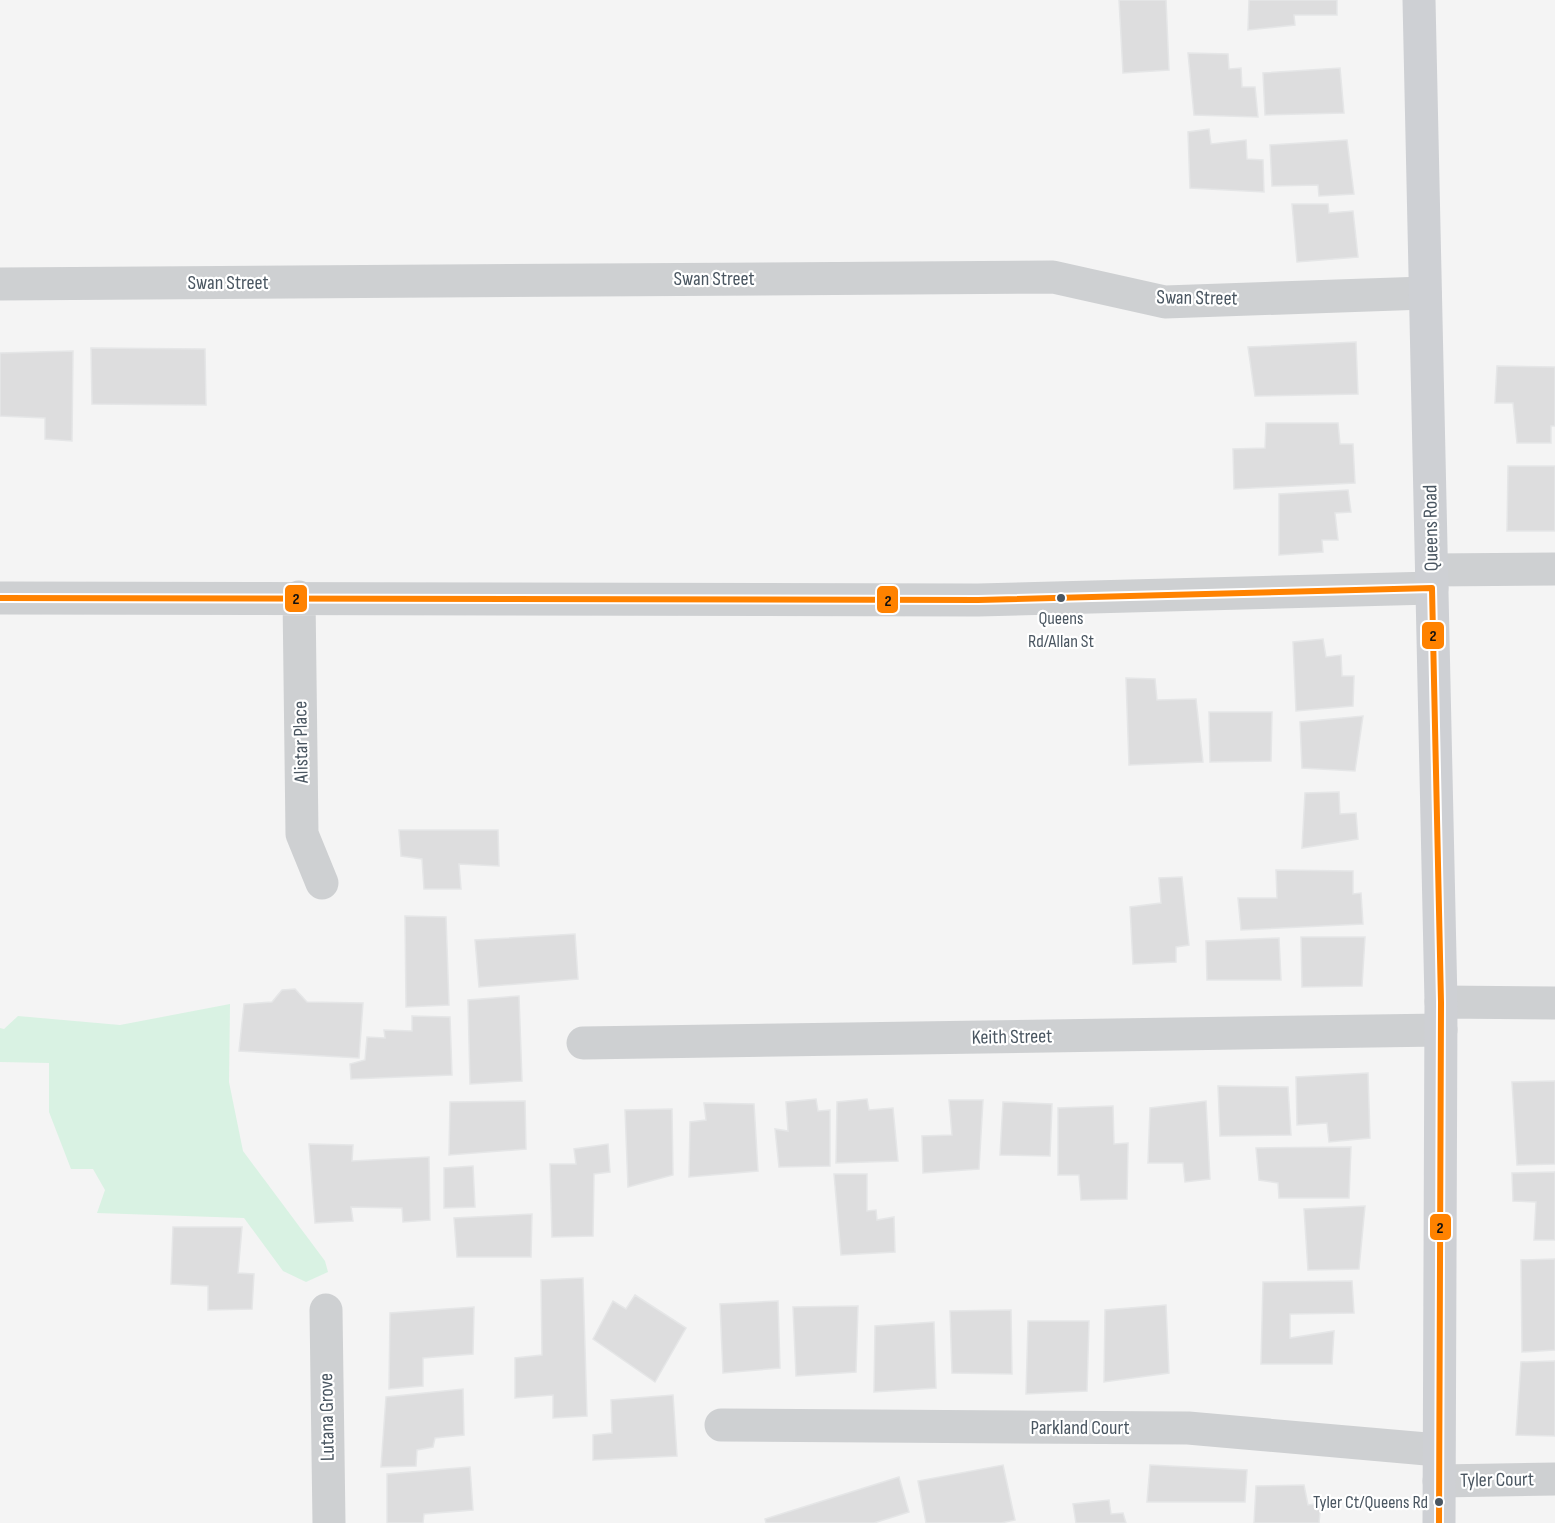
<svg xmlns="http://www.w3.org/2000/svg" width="1555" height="1523" font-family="'Sofia Sans Condensed',sans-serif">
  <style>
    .green { fill: #d9f2e3 }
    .building { fill: #ddddde; stroke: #e5e6e7; stroke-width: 1.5 }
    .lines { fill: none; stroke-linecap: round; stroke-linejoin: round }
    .street { stroke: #ced0d2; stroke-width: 33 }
    .secondary { stroke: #ced0d4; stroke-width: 33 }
    .bus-1-casing { stroke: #fff; stroke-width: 10 }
    .bus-1 { stroke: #ff8200; stroke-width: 6 }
    .bus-dot { fill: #4a5661; stroke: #fff; stroke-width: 2 }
    .labels { text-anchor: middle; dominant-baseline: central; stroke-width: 4.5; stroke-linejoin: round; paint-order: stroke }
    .bus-label { font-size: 18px; fill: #4a5661; stroke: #fff }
    .street-label { font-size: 20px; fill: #4a5661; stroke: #fff }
    .line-badge { stroke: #fff; stroke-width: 2 }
    .pale-badge-label { font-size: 16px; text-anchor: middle; font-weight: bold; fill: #111 }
  </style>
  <rect width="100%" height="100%" fill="#f4f4f4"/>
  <!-- green -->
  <path class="green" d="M230,1004L229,1082L243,1151L325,1261L328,1272L306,1282L283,1271L244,1218L97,1213L105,1190L93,1169H71L49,1112V1063L0,1062V1028L4,1029L18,1016L120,1025Z"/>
  <!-- building -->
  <path class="building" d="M1119,0H1166L1169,70L1123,73Z
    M1249,0H1337V15H1294L1295,25L1248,30Z
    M1188,53L1228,54L1229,69L1241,68L1242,87H1255L1258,117L1194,115Z
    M1340,68L1344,113L1265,115L1263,73Z
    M1209,129L1211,144L1246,140L1247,159L1263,160L1264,192L1190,188L1188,132Z
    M1347,140L1354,194L1319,196L1318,185L1272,186L1270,145Z
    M1292,204H1328L1329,213L1353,211L1358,257L1297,262Z
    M1356,342L1358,394L1255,396L1248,347Z
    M91,348L205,349L206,405L92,404Z
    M73,351L72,441L45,439V418L0,416V353Z
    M1497,366L1555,367V426H1551V443H1517L1513,403H1495Z
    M1266,423H1338L1340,444H1353L1355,483L1234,489L1233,449L1265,448Z
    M1508,466H1555V531H1507Z
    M1348,490L1351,512L1335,513L1338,540H1322L1323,552L1279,555V494Z
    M1323,639L1326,657L1341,655L1342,676H1354L1353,706L1296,711L1293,642Z
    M1126,678L1155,679L1157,700L1196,699L1203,762L1129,765Z
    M1209,712H1272L1271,761L1210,762Z
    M1363,716L1355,771L1302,768L1300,722Z
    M1339,792L1340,814L1356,813L1358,839L1302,848L1305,793Z
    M399,830H498L499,866L459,864L461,889H424L422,859L401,856Z
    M1276,870L1353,871V894L1361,893L1363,924L1241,930L1238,898H1277Z
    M1182,877L1189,945L1176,947V962L1133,964L1130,907L1161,903L1159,878Z
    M405,916L446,917L449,1005L406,1007Z
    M575,934L578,979L479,987L475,940Z
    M1301,937H1365L1362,986L1302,987Z
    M1279,938L1281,980H1207L1206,941Z
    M295,989L307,1002L363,1003L359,1058L239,1051L244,1004L272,1002L282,990Z
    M519,996L522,1081L470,1084L468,1000Z
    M412,1016L450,1017L452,1075L351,1079L350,1064L365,1060L367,1037L385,1038L384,1030L412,1031Z
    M1368,1073L1370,1138L1329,1142L1327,1123L1297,1125L1296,1077Z
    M1555,1081V1164L1517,1165L1512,1082Z
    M1218,1086L1288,1087L1291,1135L1220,1136Z
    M816,1099L818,1111L830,1110V1166L779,1167L775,1129L788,1131L786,1102Z
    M867,1099L869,1110L893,1108L898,1161L836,1163L837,1102Z
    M949,1100H983L979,1169L923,1173L922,1136L952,1135Z
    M525,1101L526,1149L449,1155L450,1102Z
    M1206,1101L1210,1179L1185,1182L1183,1163H1148L1150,1108Z
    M1003,1102L1052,1104L1050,1156L1000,1155Z
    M704,1103L754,1104L758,1171L689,1177L690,1122L706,1120Z
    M1113,1106L1114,1144L1128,1143L1127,1199L1081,1200L1079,1175H1058V1108Z
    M672,1109L673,1175L628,1187L625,1110Z
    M309,1144L353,1145L352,1161L429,1157L430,1220L403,1222L402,1208L351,1207L353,1221L315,1223Z
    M608,1144L610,1172L594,1174L593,1236L552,1237L550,1164H576L574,1149Z
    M1351,1147L1349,1198H1279L1278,1183L1259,1180L1256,1148Z
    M473,1166L475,1207L444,1208V1168Z
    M1555,1172V1240H1534L1536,1202L1513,1201L1512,1173Z
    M834,1174H867V1211L876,1210L877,1220L894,1217L895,1252L841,1255Z
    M1365,1206L1359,1269L1308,1270L1304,1209Z
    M532,1214L531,1257H457L454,1218Z
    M173,1227H242L238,1273L254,1274L252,1309L208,1310V1286L171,1284Z
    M1555,1259V1350L1522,1352L1521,1260Z
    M583,1278L587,1416L553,1418V1395L515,1398V1358L542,1355L541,1280Z
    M1352,1281L1354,1313L1290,1314V1338L1334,1331L1332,1364H1261L1263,1282Z
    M635,1295L686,1328L655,1382L593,1339L613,1301L626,1309Z
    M778,1301L780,1368L723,1373L720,1304Z
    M1166,1305L1169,1373L1104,1382L1105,1310Z
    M858,1306L856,1372L796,1376L793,1307Z
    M474,1307L473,1354L423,1358V1386L389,1389L390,1313Z
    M1011,1310L1012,1374L952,1373L950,1311Z
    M1028,1321H1089L1087,1391L1026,1394Z
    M934,1322L936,1388L874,1392L875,1326Z
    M1555,1361V1436L1516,1435L1521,1362Z
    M463,1389L464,1435L435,1438L433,1447L417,1450L416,1466L381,1467L386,1397Z
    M673,1395L677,1456L593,1460V1435L612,1433L611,1400Z
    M1003,1465L1015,1520L1001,1523H926L918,1481Z
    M1150,1465L1247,1470L1245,1502H1147Z
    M470,1467L473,1510L424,1514L423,1523H387V1474Z
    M899,1477L909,1512L874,1523H766L765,1519Z
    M1304,1485L1308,1505L1321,1503L1319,1523H1254L1256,1486Z
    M1109,1500L1111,1514L1123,1513L1126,1523H1076L1073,1504Z"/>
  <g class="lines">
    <!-- street -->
    <path class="street" d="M0,284L1053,277L1165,302L1425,293
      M1432,570L1555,569
      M299,597L302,834L322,883
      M0,598L978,600L1432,588
      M1441,1002L1555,1003
      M583,1043L1441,1030
      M326,1310L329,1523
      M721,1425L1188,1428L1438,1450
      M1439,1481L1555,1479"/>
    <!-- secondary -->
    <path class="secondary" d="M1419,0L1441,1002L1439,1523"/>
    <!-- bus-1 casing -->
    <g class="bus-1-casing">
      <path id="bus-1" d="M0,598L978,600L1432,588L1441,1002L1439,1523"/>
    </g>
    <!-- bus-1 -->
    <use href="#bus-1" class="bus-1"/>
  </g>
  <!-- markers -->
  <g class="bus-dot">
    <circle cx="1061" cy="598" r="5"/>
    <circle cx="1439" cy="1502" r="5"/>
  </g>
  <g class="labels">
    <!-- bus labels -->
    <g class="bus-label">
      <text x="1061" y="618">Queens<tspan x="1061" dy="23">Rd/Allan St</tspan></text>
      <text x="1428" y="1502" text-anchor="end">Tyler Ct/Queens Rd</text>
    </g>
    <!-- street labels -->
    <g class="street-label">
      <text x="714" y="279">Swan Street</text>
      <text x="228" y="283">Swan Street</text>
      <text transform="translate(1197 298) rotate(1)">Swan Street</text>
      <text transform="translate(1431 528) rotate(-91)">Queens Road</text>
      <text transform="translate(301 742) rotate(-91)">Alistar Place</text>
      <text transform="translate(1012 1037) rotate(-1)">Keith Street</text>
      <text transform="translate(327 1417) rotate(-91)">Lutana Grove</text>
      <text x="1080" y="1428">Parkland Court</text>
      <text transform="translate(1497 1480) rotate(-1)">Tyler Court</text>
    </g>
  </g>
  <g class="line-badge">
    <rect x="284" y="584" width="24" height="29" rx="6" fill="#ff8200"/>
    <rect x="876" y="585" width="23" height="29" rx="6" fill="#ff8200"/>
    <rect x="1421" y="621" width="24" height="29" rx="6" fill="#ff8200"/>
    <rect x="1429" y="1213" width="23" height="28" rx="6" fill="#ff8200"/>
  </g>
  <g class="pale-badge-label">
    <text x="296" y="604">2</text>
    <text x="888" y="606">2</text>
    <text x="1433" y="641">2</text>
    <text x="1440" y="1233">2</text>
  </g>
</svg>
